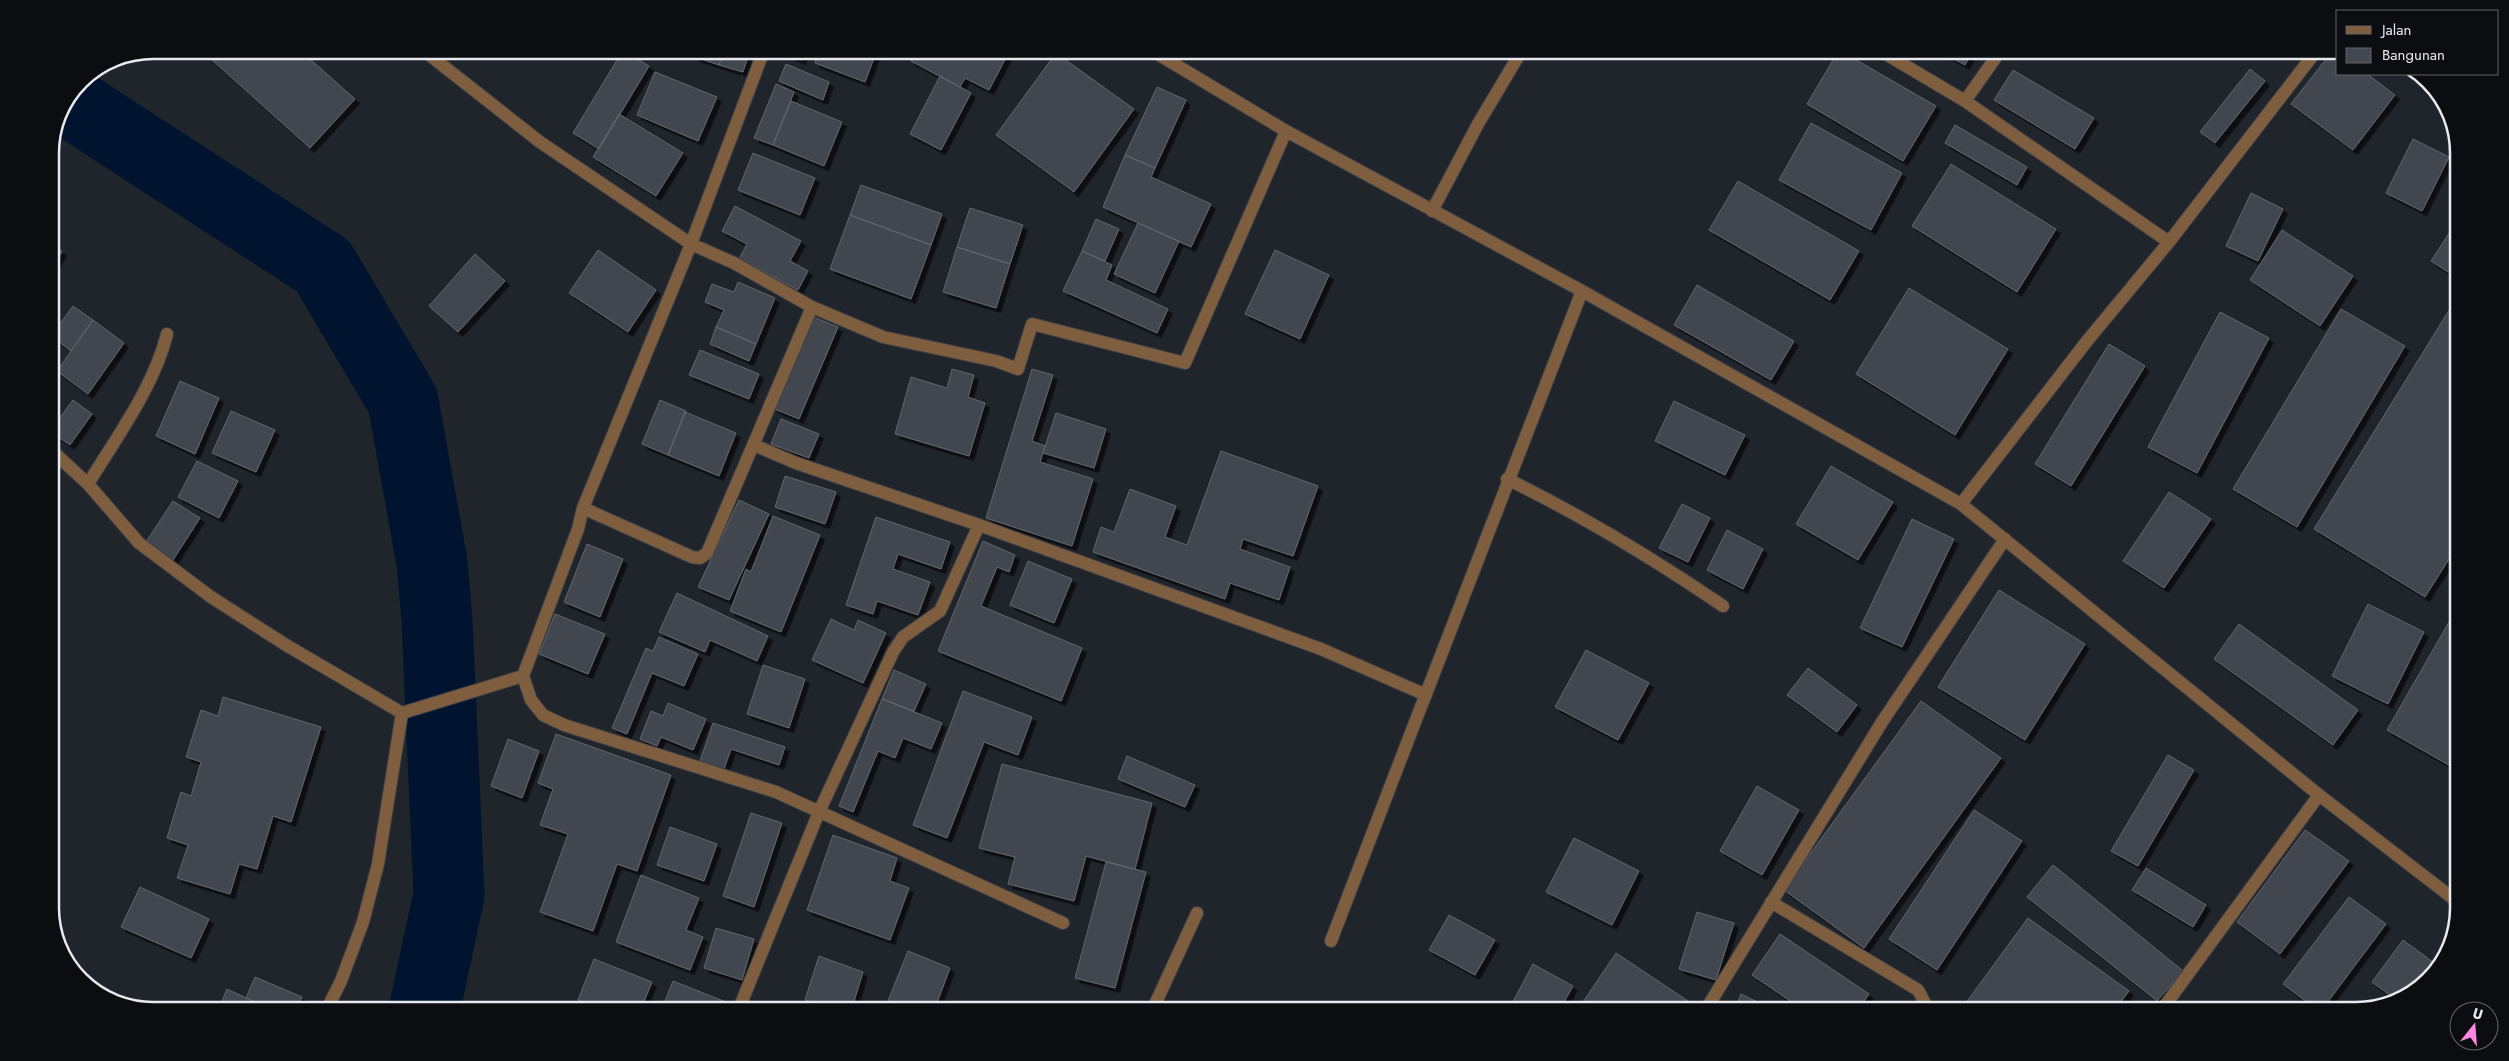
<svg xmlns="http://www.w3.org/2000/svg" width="2509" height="1061" font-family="Jost,sans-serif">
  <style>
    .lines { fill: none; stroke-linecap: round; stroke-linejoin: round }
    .river { stroke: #00142f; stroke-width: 71 }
    .building { fill: #43474f; stroke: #61666e; filter: url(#shadow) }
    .service-casing { stroke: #3c4046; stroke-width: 14 }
    .minor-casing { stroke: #3c4046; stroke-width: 14 }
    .service { stroke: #7f5d3f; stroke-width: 12 }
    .minor { stroke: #7f5d3f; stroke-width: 12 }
    .rim { fill: none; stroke: #e7eaef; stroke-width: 2.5 }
  </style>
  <defs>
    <filter id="shadow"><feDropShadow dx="4.5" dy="4.5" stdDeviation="0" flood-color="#0009"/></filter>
  </defs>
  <rect width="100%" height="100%" fill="#20242b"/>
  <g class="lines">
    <!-- river -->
    <path class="river" d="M67,100L323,266L403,401L432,563L437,620L449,895L424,1011"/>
  </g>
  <!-- building -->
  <path class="building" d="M201,50H300L355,99L310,148Z
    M623,50L649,66L599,149L573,133Z
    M697,50H724L719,65L695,57Z
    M724,50H750L743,72L719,65Z
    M777,50H804L801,60Z
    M819,50H877L865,82L815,63Z
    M917,50H1010L989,90L965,78L960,87L911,61Z
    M1839,50L1936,106L1903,161L1807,104Z
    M1938,50H1973L1965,65Z
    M2333,50L2338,52V74H2367L2395,95L2353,150L2291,104Z
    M1056,53L1134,109L1074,192L996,135Z
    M786,64L829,82L823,100L779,81Z
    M2250,69L2265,81L2215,143L2200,132Z
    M2013,70L2094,118L2075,149L1994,100Z
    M655,72L717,97L698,141L637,115Z
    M940,76L971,93L941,150L910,134Z
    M776,84L794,92L773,145L754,138Z
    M1157,87L1186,100L1155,168L1125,155Z
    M791,101L842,122L824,166L773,145Z
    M619,114L683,153L656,196L593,157Z
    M1811,123L1902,173L1871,230L1779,180Z
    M1955,125L2027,167L2017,185L1945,143Z
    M2413,139L2449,157L2422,211L2386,193Z
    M753,153L815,178L800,215L738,190Z
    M1125,155L1155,168L1151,177L1211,204L1191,247L1103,207Z
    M1951,164L2056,229L2017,292L1912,226Z
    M1738,181L1859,251L1830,300L1709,230Z
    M861,185L942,214L931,245L850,215Z
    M2251,193L2283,209L2258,261L2226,246Z
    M735,206L801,241L790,261L808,271L798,290L739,259L747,244L722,231Z
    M970,208L1023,225L1010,264L957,247Z
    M850,215L931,245L911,299L830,269Z
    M2459,218V279L2431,261Z
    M1096,219L1119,229L1105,261L1082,251Z
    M1138,223L1179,241L1155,293L1114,274Z
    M2282,230L2353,276L2320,326L2250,280Z
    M50,245L62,251L50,273Z
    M957,247L1010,264L996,308L943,292Z
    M598,250L656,290L628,332L569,293Z
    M1275,250L1329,275L1300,339L1245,314Z
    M1082,251L1112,265L1106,280L1168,309L1157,333L1063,291Z
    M475,254L505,281L458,332L429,306Z
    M738,282L775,298L756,344L716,327L724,310L705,302L712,284L734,292Z
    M1697,285L1794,341L1771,380L1674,325Z
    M1909,288L2008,349L1955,435L1856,374Z
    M73,306L93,320L71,351L51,336Z
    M2451,307L2459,312V543L2425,597L2314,529Z
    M2341,309L2405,346L2297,527L2233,489Z
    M2220,312L2269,338L2197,473L2148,447Z
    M813,317L838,327L799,419L775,409Z
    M93,320L124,343L88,394L57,371Z
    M716,327L756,344L749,361L710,344Z
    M2109,344L2145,366L2071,486L2035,464Z
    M700,350L759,374L749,399L689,375Z
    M952,369L974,375L968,397L985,403L969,456L895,434L911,377L947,388Z
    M1032,369L1053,375L1032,441L1045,446L1040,462L1093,479L1072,546L986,518Z
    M180,381L219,398L195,454L156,436Z
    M73,400L92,414L70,445L50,431Z
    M660,400L686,411L668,455L642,444Z
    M1674,401L1745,435L1725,475L1655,441Z
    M231,411L275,430L256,472L212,453Z
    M685,412L736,433L719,476L668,455Z
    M1056,413L1106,429L1094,468L1043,453Z
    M781,419L819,434L809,458L771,444Z
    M1221,451L1318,486L1293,556L1243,539L1240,549L1290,567L1279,600L1230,583L1225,599L1093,552L1101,527L1114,532L1130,489L1176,506L1165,537L1187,545Z
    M197,461L238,481L219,518L178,497Z
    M1831,466L1893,502L1858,560L1796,524Z
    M785,476L836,492L825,524L775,507Z
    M2169,492L2211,519L2164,588L2123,561Z
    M739,500L769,514L729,600L698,587Z
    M173,501L200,518L171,563L144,545Z
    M1682,504L1710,518L1688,562L1659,548Z
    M773,516L820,535L781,632L730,611L746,569L751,572Z
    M876,517L950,542L941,569L898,554L893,569L930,582L918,615L877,601L873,614L846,605Z
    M1912,519L1954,539L1902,647L1860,628Z
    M1727,530L1763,549L1743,589L1707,570Z
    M983,541L1015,555L1009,572L997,567L981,606L1082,648L1061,701L938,651Z
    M587,544L623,559L600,617L564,602Z
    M1028,561L1072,579L1054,623L1010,605Z
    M1999,590L2085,644L2025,740L1938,687Z
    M677,593L768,636L757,661L710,640L705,652L659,632Z
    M2368,604L2424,632L2388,704L2332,676Z
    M555,614L605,634L588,674L539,654Z
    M2453,615L2459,618V759L2454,768L2387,730Z
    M831,619L854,630L858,620L886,633L863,683L812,660Z
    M2239,624L2358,710L2333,745L2214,659Z
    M659,637L698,654L684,686L652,673L627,734L612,728L646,648L653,651Z
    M1586,650L1649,683L1618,740L1555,707Z
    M763,665L805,679L789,728L747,714Z
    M1808,668L1857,705L1837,732L1787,695Z
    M894,670L926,684L914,711L882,699Z
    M963,691L1032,717L1018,755L984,742L947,838L913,825Z
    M223,697L321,727L291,822L273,816L257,869L239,864L230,894L177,878L188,845L167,838L181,792L191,796L201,762L186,757L201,710L218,716Z
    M882,699L942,723L931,749L903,738L895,758L878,751L853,812L839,806Z
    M1921,701L2001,758L1864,948L1784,890Z
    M668,703L706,719L693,750L661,737L657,746L640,739L651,711L663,716Z
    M713,723L785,747L779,765L731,749L724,769L700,761Z
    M556,734L671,775L637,871L617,864L593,931L540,912L568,834L540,825L553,789L538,783Z
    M508,739L539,751L522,798L491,786Z
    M2168,755L2194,770L2138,866L2111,851Z
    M1127,756L1195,785L1185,807L1118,779Z
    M1002,764L1152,803L1135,869L1086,856L1074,901L1008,884L1015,857L979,848Z
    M1757,786L1799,810L1762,875L1720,851Z
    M1974,810L2022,841L1937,970L1889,939Z
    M751,813L782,823L754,907L723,896Z
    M670,827L717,844L704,881L657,865Z
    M2305,830L2349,861L2280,954L2237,922Z
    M833,835L897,858L890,881L909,888L890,940L807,910Z
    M1574,838L1639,871L1612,925L1546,892Z
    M1106,862L1146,872L1115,988L1075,978Z
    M2053,865L2183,971L2157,1001L2027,897Z
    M2146,868L2206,905L2193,927L2132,890Z
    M641,875L699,898L686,930L703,937L690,970L616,942Z
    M140,887L209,919L191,958L121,927Z
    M2349,897L2386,924L2321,1011H2319L2283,984Z
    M1697,912L1734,923L1716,980L1679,969Z
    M1449,915L1495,940L1475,975L1429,950Z
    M2028,918L2129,991L2114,1011H1975L1965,1004Z
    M716,928L754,939L742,980L704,968Z
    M1780,934L1869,994L1857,1011H1805L1752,975Z
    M2403,940L2437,965L2413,993L2395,999L2372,982Z
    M908,951L950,968L934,1011H884Z
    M1616,953L1691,1003L1686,1011H1577Z
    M819,956L863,972L851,1011H838L805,1000Z
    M594,959L652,982L640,1011H608L578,1000Z
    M1533,964L1573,986L1559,1011H1508Z
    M255,977L302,997L296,1011H276L246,998Z
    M673,981L726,1002L722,1011H661Z
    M227,989L246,998L276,1011H218Z
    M1741,994L1770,1008L1769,1011H1734Z
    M2359,1001L2369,1007L2352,1011Z
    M788,1003L804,1011H784Z"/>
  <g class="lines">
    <!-- service casing -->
    <g class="service-casing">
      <path id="service" d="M88,484C116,438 154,387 167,334"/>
    </g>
    <!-- minor casing -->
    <g class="minor-casing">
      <path id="minor" d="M423,50L540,142L691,244L734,263L812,307L883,337L996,361L1018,369L1032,324L1185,363L1286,131
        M764,50L691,244L583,508L578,529L523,676L531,700L543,715L564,725L776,792L1063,923
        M1151,50L1286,131L1582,291L1961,504L2319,795L2459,903
        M1879,50L1965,101L2169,242
        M1965,101L2001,50
        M1432,211L1478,124L1522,50
        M50,449L88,484L139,543L211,597L286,645L402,713
        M1507,479C1585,517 1651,557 1723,606
        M1961,504L2087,341L2169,242L2317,50
        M583,508L692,557L700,558L707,553L812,307
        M979,525L1321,649L1426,695
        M1771,902L1918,990L1925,1003L1926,1011
        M1331,941C1414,724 1498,507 1582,291
        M326,1011L341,981L363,922L378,864L402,713L523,676
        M738,1011L819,812L893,652L903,637L940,611L979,525L796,463L754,445
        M1152,1011L1197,913
        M1705,1011L1882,722L2005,539
        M2161,1011L2319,795"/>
    </g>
    <!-- service -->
    <use href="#service" class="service"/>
    <!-- minor -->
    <use href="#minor" class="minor"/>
  </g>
  <!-- crop -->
  <path d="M0 0H2509V1061H0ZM153 59H2356A94 94 0 0 1 2450 153V908A94 94 0 0 1 2356 1002H153A94 94 0 0 1 59 908V153A94 94 0 0 1 153 59Z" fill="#0b0d10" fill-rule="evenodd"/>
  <path class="rim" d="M153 59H2356A94 94 0 0 1 2450 153V908A94 94 0 0 1 2356 1002H153A94 94 0 0 1 59 908V153A94 94 0 0 1 153 59Z"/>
  <!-- legend -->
  <rect x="2336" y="10" width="162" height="65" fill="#0b0d10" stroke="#636569"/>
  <rect x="2346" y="26" width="25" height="8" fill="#7f5d3f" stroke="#636569"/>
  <text x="2382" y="35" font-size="15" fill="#e7eaef">Jalan</text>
  <rect x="2346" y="48" width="25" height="15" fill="#43474f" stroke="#636569"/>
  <text x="2382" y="60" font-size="15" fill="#e7eaef">Bangunan</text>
  <!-- north arrow -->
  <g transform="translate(2474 1026) rotate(17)"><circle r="24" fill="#0b0d10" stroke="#636569"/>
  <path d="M0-4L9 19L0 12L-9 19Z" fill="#fe85e0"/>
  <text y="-8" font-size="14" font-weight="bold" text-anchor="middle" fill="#e7eaef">U</text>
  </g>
</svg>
